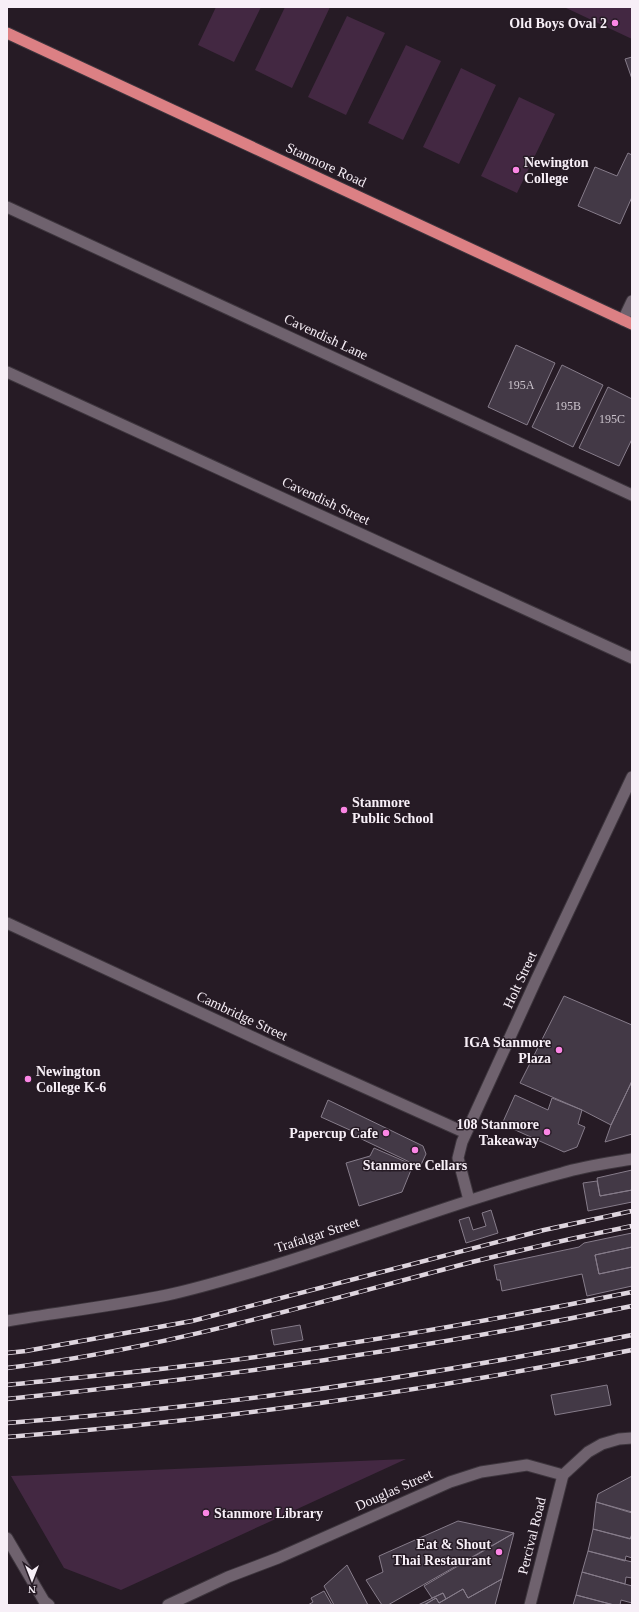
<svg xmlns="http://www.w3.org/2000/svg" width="639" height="1612" font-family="Georgia,serif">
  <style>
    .green { fill: #432842 }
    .building { fill: #433946; stroke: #867c8a }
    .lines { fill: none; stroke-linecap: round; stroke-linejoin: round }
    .service-casing { stroke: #3d353d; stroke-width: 13 }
    .minor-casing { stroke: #3d353d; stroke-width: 13 }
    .tertiary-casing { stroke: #3d353d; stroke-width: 13 }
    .secondary-casing { stroke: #3d353d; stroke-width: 13 }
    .trunk-casing { stroke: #3d353d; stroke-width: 13 }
    .service { stroke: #6f626e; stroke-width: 11 }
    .minor { stroke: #6f626e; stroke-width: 11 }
    .tertiary { stroke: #6f626e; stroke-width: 11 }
    .secondary { stroke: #6f626e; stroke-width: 11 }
    .trunk { stroke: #dc8084; stroke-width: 11 }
    .rail-casing { stroke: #ded5de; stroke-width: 4.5 }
    .rail { stroke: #261b25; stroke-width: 3; stroke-dasharray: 9; stroke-linecap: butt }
    .poi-dot { fill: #fb86e5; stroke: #261b25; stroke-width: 1.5 }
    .labels { text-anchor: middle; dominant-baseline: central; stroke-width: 3; stroke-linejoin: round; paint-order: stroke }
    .number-label { font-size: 12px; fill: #cac2cb }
    .poi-label { font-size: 14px; font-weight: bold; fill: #f7eff7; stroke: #261b25; text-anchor: end }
    .street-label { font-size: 14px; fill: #f7eff7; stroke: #261b25 }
  </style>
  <rect width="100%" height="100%" fill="#261b25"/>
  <!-- green -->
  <path class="green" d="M216,7H261L234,62L198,45Z
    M285,7H330L292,88L255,70Z
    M564,7H632V39Z
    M347,16L385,33L346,115L308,97Z
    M406,45L441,61L403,140L368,123Z
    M461,68L496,85L459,164L423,147Z
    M519,97L555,114L517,193L481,176Z
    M406,1459L121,1590L64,1568L11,1476Z"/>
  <!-- building -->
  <path class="building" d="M632,57V79L625,59Z
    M628,153L632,155V197L620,224L578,206L595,167L617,176Z
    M516,345L555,363L527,425L488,407Z
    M562,365L603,385L573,447L532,427Z
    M608,387L632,399V439L619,466L579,448Z
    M564,996L632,1025V1081L611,1125L582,1110L520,1083Z
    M632,1081V1134L605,1142L611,1125Z
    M515,1095L548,1110L552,1098L582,1110L578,1124L585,1127L577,1147L564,1152L502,1124Z
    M328,1100L423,1146L426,1154L420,1167L351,1134L352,1131L321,1117Z
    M374,1148L413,1165L402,1192L359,1206L346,1163L370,1156Z
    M632,1170V1190L600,1196L597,1178Z
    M597,1181L600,1196L632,1190V1202L588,1211L583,1183Z
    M491,1210L498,1233L466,1243L459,1220L469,1217L473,1230L486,1226L482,1213Z
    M632,1233V1247L595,1255L599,1274L632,1267V1286L587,1296L582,1274L502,1291L500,1280H497L494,1265L579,1247L584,1243Z
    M632,1247V1267L599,1274L595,1255Z
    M300,1325L303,1340L274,1345L271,1330Z
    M607,1385L611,1405L555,1415L551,1395Z
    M632,1476V1512L596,1502L598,1494Z
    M596,1502L632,1513V1534L630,1539L593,1529Z
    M458,1521L514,1533L388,1605H382L366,1580L383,1572L379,1556Z
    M593,1529L632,1539V1558L626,1556L625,1561L588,1551Z
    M514,1533L502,1579L468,1598L463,1589L446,1599L443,1593L432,1598L424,1586Z
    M588,1551L632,1562V1578L626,1577L625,1584L582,1572Z
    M347,1565L368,1605H334L324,1586Z
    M582,1572L632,1586V1603L621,1600L620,1605H614L576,1595Z
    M502,1579L495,1605H424L436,1598L439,1603L463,1589L468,1598Z
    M324,1591L332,1605H308L313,1602L311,1598Z
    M443,1593L446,1599L439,1603L436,1598L424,1605H418Z
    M576,1595L614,1605H573Z"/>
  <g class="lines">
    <!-- service casing -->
    <g class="service-casing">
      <path id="service" d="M7,207L632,495
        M623,320L632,301"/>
    </g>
    <!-- minor casing -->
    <g class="minor-casing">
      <path id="minor" d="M7,372L632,658
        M7,923L272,1046L466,1133
        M469,1200L458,1158L462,1142L537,978L632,777
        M7,1321C60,1312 114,1306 167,1295C195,1289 222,1281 249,1273C354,1242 456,1201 562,1173C585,1166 609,1163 632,1159"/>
    </g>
    <!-- tertiary casing -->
    <g class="tertiary-casing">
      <path id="tertiary" d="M7,1538L44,1601L49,1605
        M168,1605L228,1577L278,1558L450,1482L481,1472L527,1465L563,1475"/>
    </g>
    <!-- secondary casing -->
    <g class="secondary-casing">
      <path id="secondary" d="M530,1605L563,1475L588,1452L602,1444L619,1439L632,1438"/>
    </g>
    <!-- trunk casing -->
    <g class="trunk-casing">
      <path id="trunk" d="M7,33L632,324"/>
    </g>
    <!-- service -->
    <use href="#service" class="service"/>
    <!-- minor -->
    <use href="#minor" class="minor"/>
    <!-- tertiary -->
    <use href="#tertiary" class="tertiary"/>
    <!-- secondary -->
    <use href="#secondary" class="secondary"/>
    <!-- trunk -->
    <use href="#trunk" class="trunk"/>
    <!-- rail casing -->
    <g class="rail-casing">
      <path id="rail" d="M7,1353L26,1351L192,1321L544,1230L632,1211
        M7,1368C165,1349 318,1302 472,1262C525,1249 578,1237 632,1226
        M7,1385C72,1378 138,1372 203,1364C347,1346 490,1321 632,1292
        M7,1399C217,1378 426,1349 632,1306
        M7,1423C217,1407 426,1377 632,1335
        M7,1437C217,1421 426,1391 632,1350"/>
    </g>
    <!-- rail -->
    <use href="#rail" class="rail"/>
  </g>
  <!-- markers -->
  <g class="poi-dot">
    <circle cx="615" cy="23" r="4"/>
    <circle cx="516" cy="170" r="4"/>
    <circle cx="344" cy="810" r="4"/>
    <circle cx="559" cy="1050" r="4"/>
    <circle cx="28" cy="1079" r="4"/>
    <circle cx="547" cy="1132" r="4"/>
    <circle cx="386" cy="1133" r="4"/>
    <circle cx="415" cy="1150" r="4"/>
    <circle cx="206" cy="1513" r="4"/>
    <circle cx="499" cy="1552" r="4"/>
  </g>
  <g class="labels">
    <!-- number labels -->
    <g class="number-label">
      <text x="521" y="385">195A</text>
      <text x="568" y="406">195B</text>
      <text x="612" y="419">195C</text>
    </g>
    <!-- poi labels -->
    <g class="poi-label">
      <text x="607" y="23">Old Boys Oval 2</text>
      <text x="524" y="162" text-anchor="start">Newington<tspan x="524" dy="16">College</tspan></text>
      <text x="352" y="802" text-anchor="start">Stanmore<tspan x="352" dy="16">Public School</tspan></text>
      <text x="551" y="1042">IGA Stanmore<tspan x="551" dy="16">Plaza</tspan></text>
      <text x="36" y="1071" text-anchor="start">Newington<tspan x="36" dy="16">College K-6</tspan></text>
      <text x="539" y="1124">108 Stanmore<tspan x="539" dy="16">Takeaway</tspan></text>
      <text x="378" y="1133">Papercup Cafe</text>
      <text x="415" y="1165" text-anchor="middle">Stanmore Cellars</text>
      <text x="214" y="1513" text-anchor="start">Stanmore Library</text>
      <text x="491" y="1544">Eat &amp; Shout<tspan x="491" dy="16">Thai Restaurant</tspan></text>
    </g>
    <!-- street labels -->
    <g class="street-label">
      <text transform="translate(326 165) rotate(25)">Stanmore Road</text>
      <text transform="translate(326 337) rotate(25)">Cavendish Lane</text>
      <text transform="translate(326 501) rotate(25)">Cavendish Street</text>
      <text transform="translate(520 980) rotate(-65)">Holt Street</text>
      <text transform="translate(242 1016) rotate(25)">Cambridge Street</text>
      <text transform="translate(317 1235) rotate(-18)">Trafalgar Street</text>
      <text transform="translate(394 1490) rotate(-24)">Douglas Street</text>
      <text transform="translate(532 1536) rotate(-76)">Percival Road</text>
    </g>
  </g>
  <!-- border -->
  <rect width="639" height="1612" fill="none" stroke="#f7eff7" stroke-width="16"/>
  <!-- north arrow -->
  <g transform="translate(32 1580) rotate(180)" stroke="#261b25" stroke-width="3" paint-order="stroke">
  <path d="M0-3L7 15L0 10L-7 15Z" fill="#f7eff7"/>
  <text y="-6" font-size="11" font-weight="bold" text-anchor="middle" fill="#f7eff7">N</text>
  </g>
</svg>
